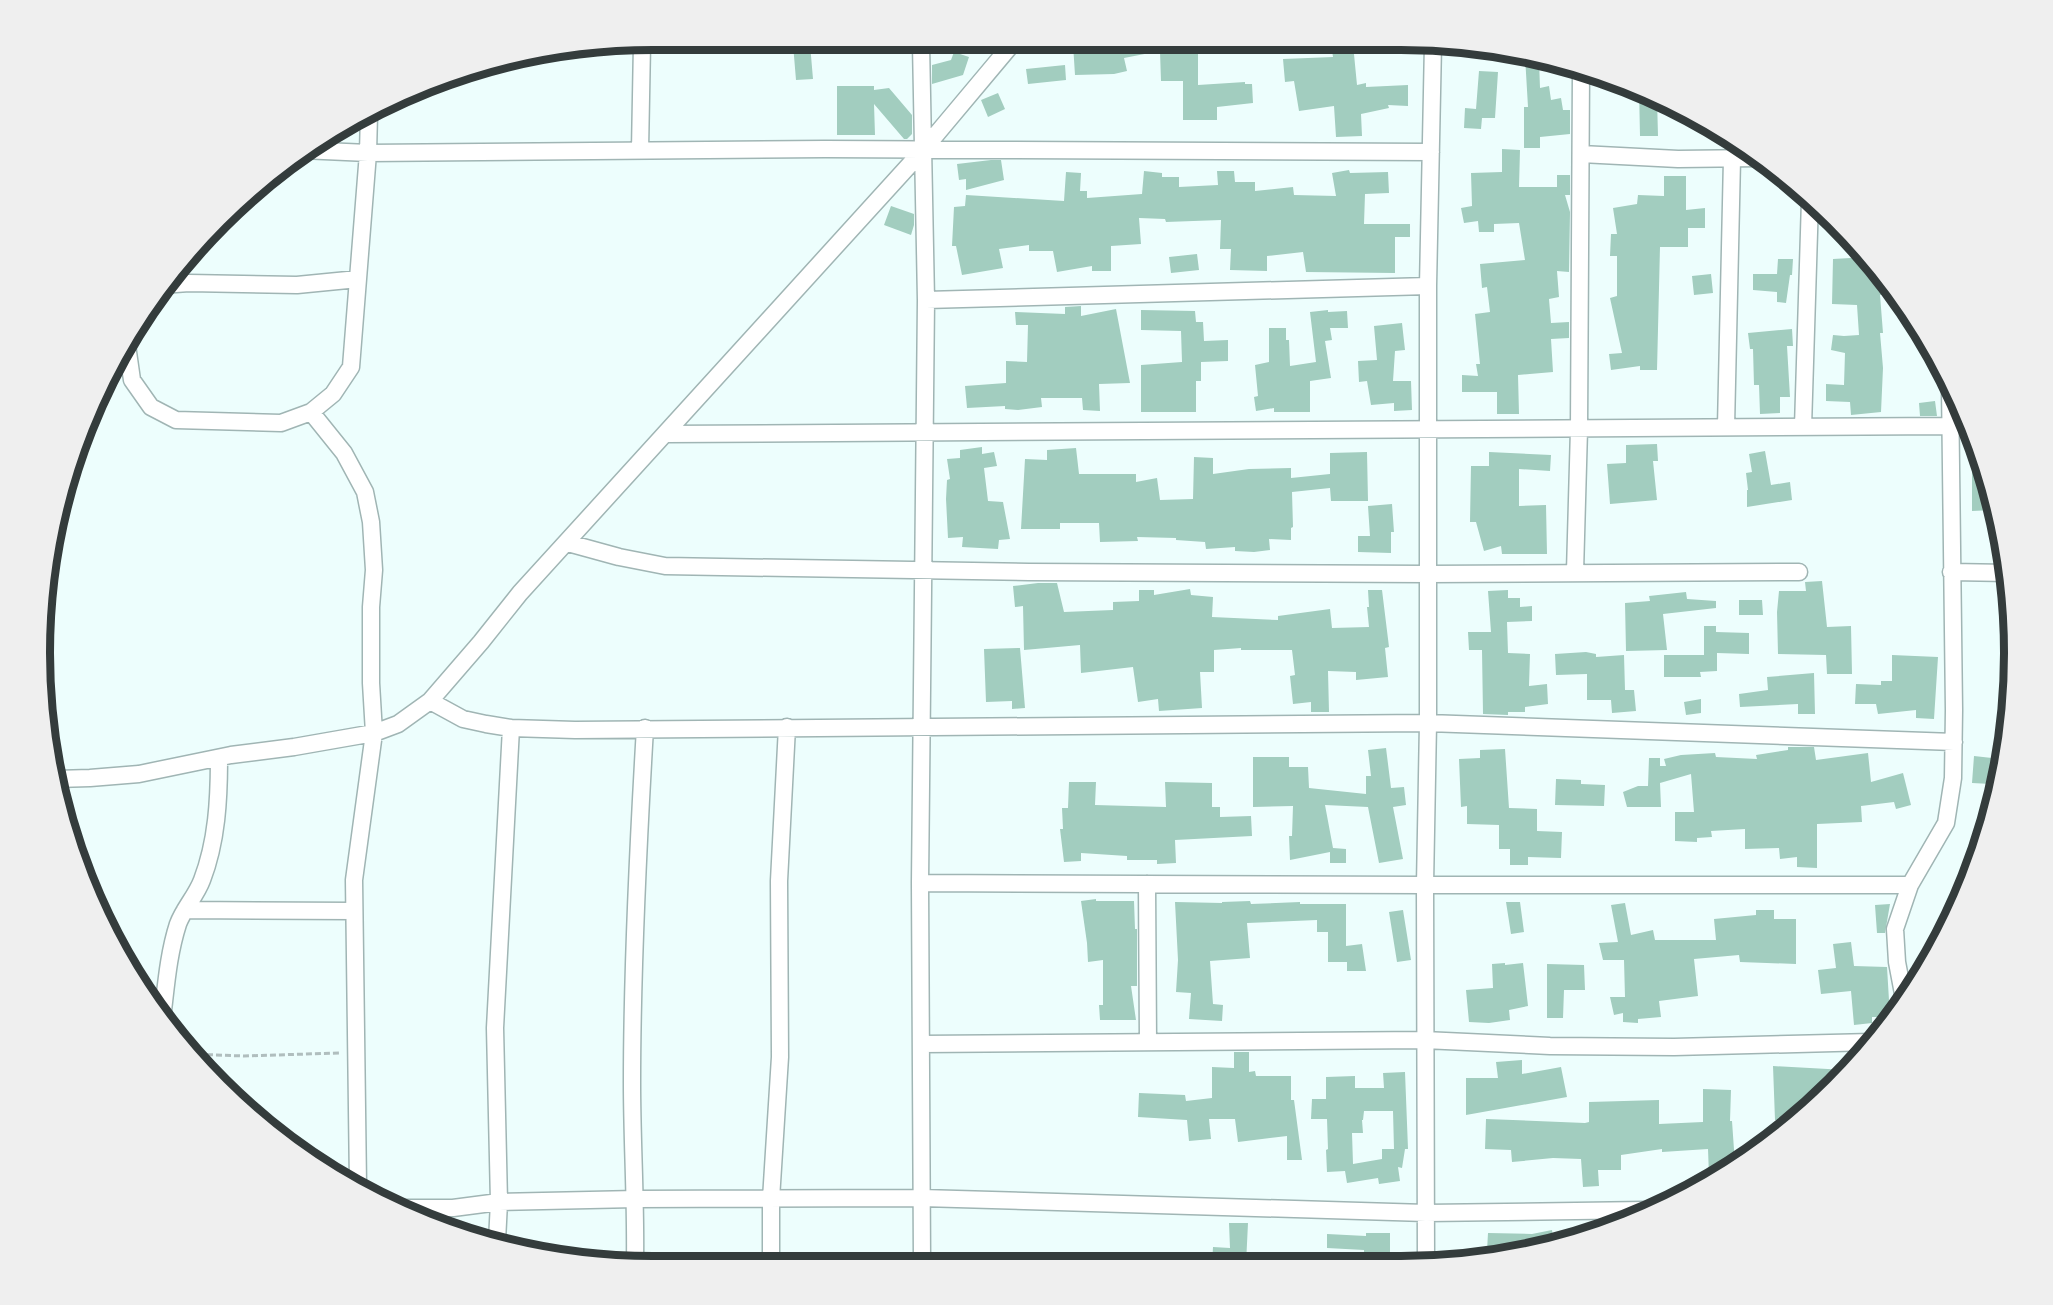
<svg xmlns="http://www.w3.org/2000/svg" width="2053" height="1305" font-family="Cabin,sans-serif">
  <style>
    .building { fill: #a2cdbf; fill-rule: evenodd }
    .lines { fill: none; stroke-linecap: round; stroke-linejoin: round }
    .minor-casing { stroke: #a0b5b4; stroke-width: 19 }
    .path { stroke: #b0bebe; stroke-width: 3; stroke-dasharray: 6 3; stroke-linecap: butt }
    .minor { stroke: #fff; stroke-width: 16 }
    .rim { fill: none; stroke: #343c3c; stroke-width: 8 }
  </style>
  <rect width="100%" height="100%" fill="#edfefd"/>
  <!-- building -->
  <path class="building" d="M793,44H810L813,79L796,80Z
    M1073,44H1198V85L1245,82V84H1252L1253,103L1217,107V120H1183V81H1161L1160,51L1124,58L1127,71L1114,74L1075,75Z
    M1331,44H1353L1357,85L1366,83V87L1408,85V106L1388,105L1389,108L1361,114L1362,136L1336,137L1334,106L1299,111L1294,81L1285,82L1283,59L1333,57Z
    M954,52L969,57L963,75L932,84V65L951,60Z
    M1525,56L1539,60L1540,88L1549,86L1551,100L1561,98L1563,110H1570V134L1540,137V148H1524V107H1528Z
    M1065,65L1066,80L1028,84L1026,69Z
    M1479,71L1498,72L1495,118H1482L1481,129L1464,128L1465,108L1476,109Z
    M837,86H874V90L889,88L912,115V134L907,139H904L874,104L875,135H837Z
    M1639,88L1657,98L1658,136H1640Z
    M998,93L1005,109L988,117L981,100Z
    M1502,149L1520,150L1519,187H1557V175H1570V195H1565L1570,212L1569,272L1557,271L1559,297L1549,299L1551,323L1569,322V338L1551,339L1553,372L1518,375L1519,414H1497V392H1462V375L1478,376L1476,364H1480L1475,314L1490,312L1487,287L1482,288L1480,264L1525,260L1519,223L1494,224V232H1479L1478,221L1464,223L1461,208L1472,206L1471,173L1502,172Z
    M991,160H1001L1004,180L966,190V179L959,180L957,164Z
    M1349,170L1350,173L1388,172L1389,193L1365,194L1364,224H1410V237H1395V273L1306,272L1303,252L1267,256V271L1230,270L1231,249H1220L1221,220L1166,222L1165,219L1139,218L1141,244L1111,246V271H1092V266L1057,272L1053,251H1029V245L999,249L1003,268L962,275L956,246H952L954,207L965,206L966,195L1064,201L1066,172L1081,173L1080,191H1087V198L1142,194L1144,171L1162,173V177H1179V187L1218,185L1217,171H1234L1235,182H1255V191L1293,187L1294,195L1336,196L1332,173Z
    M1664,176H1686V210L1705,208V228H1688V247H1660L1657,370H1640V366L1611,370L1609,354L1622,353L1610,298L1617,296V256H1610L1611,234H1617L1613,208L1637,204L1638,195L1664,196Z
    M891,206L914,214V225L911,235L884,225Z
    M1197,254L1199,270L1171,273L1169,257Z
    M1868,257L1894,293L1880,295L1883,333H1880L1883,368L1881,412L1851,415L1850,402L1826,401V384L1844,385L1845,353L1831,350L1833,335L1844,336L1859,335L1857,305L1832,304L1833,259Z
    M1778,259H1793L1792,275H1790L1786,303L1777,302V292L1753,290V274H1777Z
    M1711,274L1713,293L1694,295L1692,276Z
    M1081,306V316L1116,309L1130,383L1099,384L1100,411L1083,410L1082,398H1041L1042,407L1018,410L1005,409V406L967,408L965,386L1006,383V361L1027,362L1028,325H1016L1015,312L1065,314V307Z
    M1141,310L1195,311L1196,322H1203L1204,341L1228,340V361L1201,362V381H1196V412H1141V365L1182,362L1181,331L1141,330Z
    M1328,310V312L1347,311L1348,328H1330L1332,340L1325,341L1331,378L1310,381V412H1274V408L1256,411L1254,397L1258,396L1255,365L1269,362V328H1286V340H1289L1290,366L1316,362L1310,312Z
    M1402,323L1405,350L1395,351L1393,381H1411L1412,410L1394,411V403L1371,405L1367,381L1359,382L1358,361L1377,360L1374,326Z
    M1792,329L1793,346H1787L1790,397H1780V413L1760,414L1759,385H1754L1753,349H1750L1748,333Z
    M1935,401L1937,416H1920L1919,403Z
    M1972,439L1982,456L1994,510L1972,511Z
    M1657,444L1658,461H1653L1657,500L1610,504L1607,464L1626,463V445Z
    M982,447V454L994,452L997,466L984,468L988,501L1003,502L1010,539L999,540L998,549L962,547L963,537L948,538L946,499L947,480L950,479L947,459L960,458V450Z
    M1076,448L1079,474H1136V482L1157,478L1160,500L1193,499L1194,457L1213,458V474L1249,469L1291,468V478L1330,474V453L1367,452L1368,501H1331L1330,488L1292,492L1293,527L1291,528V540L1269,539L1270,550L1254,552L1235,551V547L1206,549L1205,542L1176,540V538L1137,537L1138,541L1100,542L1099,523H1060V529H1021L1025,459L1047,460V450Z
    M1765,451L1771,485L1790,482L1792,500L1747,507V490H1748L1746,473L1752,472L1749,454Z
    M1489,452L1551,455L1550,471L1519,469V506L1546,505L1547,554H1502L1501,546L1484,551L1476,522H1470L1471,466H1489Z
    M1392,504L1394,532H1391V553L1358,552V536H1370L1368,506Z
    M1822,581L1827,627L1851,626L1852,674H1827L1826,655L1778,654L1777,612L1779,591H1806L1805,582Z
    M1038,583H1057L1064,612L1113,610V602L1139,601V590H1154V595L1190,589L1191,595L1213,597L1212,617L1278,620V616L1330,609L1332,628L1369,627L1367,607H1369L1368,590H1382L1389,647L1385,648L1388,677L1356,680V672L1328,671L1329,712H1311V702L1293,704L1290,676L1295,675L1292,650H1241V648L1214,650V672H1200L1202,708L1159,711L1158,699L1138,702L1133,667L1081,673L1080,645L1024,650L1023,606L1015,607L1013,586Z
    M1508,590V598H1520V607L1532,606V621L1507,622L1508,653L1530,654L1529,686L1547,684L1548,704L1525,707V712H1508V715L1483,714L1482,650H1469L1468,632H1491L1488,591Z
    M1686,592L1687,599L1716,601V608L1663,614L1667,650L1626,651L1625,603L1650,601L1649,596Z
    M1739,600H1762L1763,615H1739Z
    M1704,626H1716V632L1749,633V654L1717,653V671L1700,672L1701,677H1664V655H1704Z
    M1020,648L1025,708L1012,709V701L986,702L984,649Z
    M1586,652L1596,654V657L1624,655L1625,690H1634L1636,711L1612,713L1611,700H1587V674L1556,675L1555,654Z
    M1892,655L1938,657L1934,719L1916,718V710L1878,714L1876,704H1855L1856,684L1881,685V681H1892Z
    M1814,673L1815,714H1798V704L1740,707L1739,694L1768,690L1767,677Z
    M1701,699V713L1686,715L1684,702Z
    M1788,747H1814L1816,760L1868,753L1871,782L1903,773L1911,805L1896,809L1894,802L1861,806L1862,822L1817,824V868L1797,867V857L1780,859L1779,848L1745,849V829L1711,831L1712,837L1697,838V842L1675,841V812H1694L1691,774L1660,783L1661,807H1627L1623,792L1638,786H1648L1649,758H1660V766H1666L1664,759L1681,755L1715,753L1716,757L1757,759L1756,755L1788,750Z
    M1386,748L1391,788L1404,787L1406,805L1393,807L1403,859L1379,863L1368,807L1325,805L1333,848L1346,849V863H1330V852L1290,860L1289,836H1292L1293,806L1253,807V757H1289V767H1308L1309,788L1366,794V776H1371L1368,750Z
    M1505,749L1509,808L1537,809V831L1562,832L1561,858L1528,857V865H1510V849H1499V825L1467,824V806L1461,807L1459,759L1480,758V750Z
    M1974,756L1992,758L1991,784L1972,783Z
    M1556,779L1581,780V784L1605,785L1604,806L1555,805Z
    M1069,782H1096L1095,805L1166,807L1165,782L1212,783V807H1220V817L1251,816L1252,836L1175,840L1176,863L1157,864V860H1127V856L1081,853V861L1064,862L1060,829H1063L1062,808H1068Z
    M1096,899V901H1134L1135,929H1137V986H1131L1136,1020H1100L1099,1005H1103V960L1088,962L1087,943L1081,901Z
    M1250,901L1251,904L1300,902V904H1346V946L1362,944L1366,971H1347V962H1328V932H1317V920L1247,923L1250,958L1210,961L1213,1004L1223,1005L1222,1021L1189,1019L1191,993L1176,992L1178,960L1175,902L1222,903V902Z
    M1506,902H1520L1524,932L1511,934Z
    M1625,903L1631,935L1653,930L1655,940H1716L1714,919L1756,915V910H1774V919H1796V964L1740,962L1739,955L1694,959L1698,996L1659,1001L1661,1017L1638,1019V1023L1623,1022V1013L1614,1015L1610,997H1625L1624,960H1603L1599,943L1618,942L1611,905Z
    M1890,904L1885,933H1877L1875,905Z
    M1403,910L1411,960L1397,962L1389,912Z
    M1851,942L1854,966L1887,967L1890,1017H1872V1023L1854,1025L1851,991L1821,994L1818,970L1836,968L1833,944Z
    M1505,963V965L1523,963L1528,1006L1509,1010L1510,1020L1489,1023L1469,1022L1466,990L1493,988L1492,964Z
    M1547,964L1584,965L1585,990H1564L1563,1018H1547Z
    M1234,1052H1249V1072L1255,1071L1256,1076H1291V1100H1294L1302,1160H1287V1136L1238,1142L1235,1119H1209L1211,1139L1189,1141L1187,1120L1138,1117L1139,1093L1185,1095L1186,1101L1212,1098V1067L1234,1068Z
    M1522,1060V1074L1561,1067L1567,1097L1466,1115V1078H1498L1496,1062Z
    M1773,1066L1846,1070L1805,1114L1798,1119L1775,1120Z
    M1405,1072L1408,1149H1405L1402,1168L1398,1167L1400,1181L1379,1184L1378,1178L1347,1183L1345,1171L1327,1172L1326,1150L1328,1149L1327,1119H1311L1312,1099H1326V1077L1355,1076V1088H1384L1383,1073ZM1364,1111H1393L1394,1149H1382V1159L1353,1164L1352,1133H1363L1362,1120H1363Z
    M1703,1089L1731,1090L1730,1121H1732L1735,1164L1719,1176H1709L1708,1149L1662,1152V1149L1621,1155V1170H1598L1599,1186L1583,1187L1581,1159L1553,1158L1512,1162L1511,1150L1485,1149L1486,1119L1585,1123L1589,1122V1102L1659,1100V1124L1703,1122Z
    M1229,1223H1248L1246,1264H1212L1213,1247L1230,1248Z
    M1552,1230L1554,1246L1524,1251H1487L1488,1233L1532,1234Z
    M1366,1233H1390V1264H1364V1250L1327,1248V1234L1366,1236Z"/>
  <g class="lines">
    <!-- minor casing -->
    <g class="minor-casing">
      <path id="minor" d="M921,44L926,300L920,883L922,1262
        M302,150L368,153L825,149L1431,152
        M640,150L642,44
        M1581,154L1678,159L1760,158
        M162,285L189,283L297,285L358,279
        M926,300L1428,286
        M126,338L132,380L151,407L176,420L281,423L311,412L333,394L351,367L368,153L369,114
        M311,412L344,453L365,492L371,522L374,570L371,607V683L374,733L354,880L358,1185
        M1726,427L1732,159
        M1803,427L1810,200
        M666,434L1951,426
        M568,543L619,557L665,566L1029,572L1428,574L1799,572
        M1575,572L1579,429L1581,71
        M1951,572L2009,573
        M430,701L463,719L486,724L511,728L575,730L1428,723L1954,742
        M56,779L90,778L139,774L231,755L294,747L374,733L398,724L430,701L481,642L520,593L924,149L1012,44
        M920,883L1425,885H1910
        M1147,884L1148,1042
        M185,910L354,911
        M1904,999L1897,962L1895,929L1910,885L1946,823L1953,778L1954,710L1950,386
        M162,1019C166,987 168,955 178,924C184,908 196,896 202,880C217,841 219,799 219,758
        M922,1044L1424,1040L1550,1046L1674,1047L1872,1042
        M398,1208H453L499,1202L636,1199L922,1198L1426,1213L1645,1210
        M497,1241L499,1202L495,1028L511,728
        M635,1261C636,1202 632,1143 632,1083C632,965 638,847 645,728
        M771,1262V1199L780,1057L779,881L787,727
        M1426,1265L1425,885L1428,723V286L1433,44"/>
    </g>
    <!-- path -->
    <path class="path" d="M189,1054L244,1056L339,1053"/>
    <!-- minor -->
    <use href="#minor" class="minor"/>
  </g>
  <!-- crop -->
  <path d="M0 0H2053V1305H0ZM653 50H1401A603 603 0 0 1 2004 653V653A603 603 0 0 1 1401 1256H653A603 603 0 0 1 50 653V653A603 603 0 0 1 653 50Z" fill="#efefef" fill-rule="evenodd"/>
  <path class="rim" d="M653 50H1401A603 603 0 0 1 2004 653V653A603 603 0 0 1 1401 1256H653A603 603 0 0 1 50 653V653A603 603 0 0 1 653 50Z"/>
</svg>
